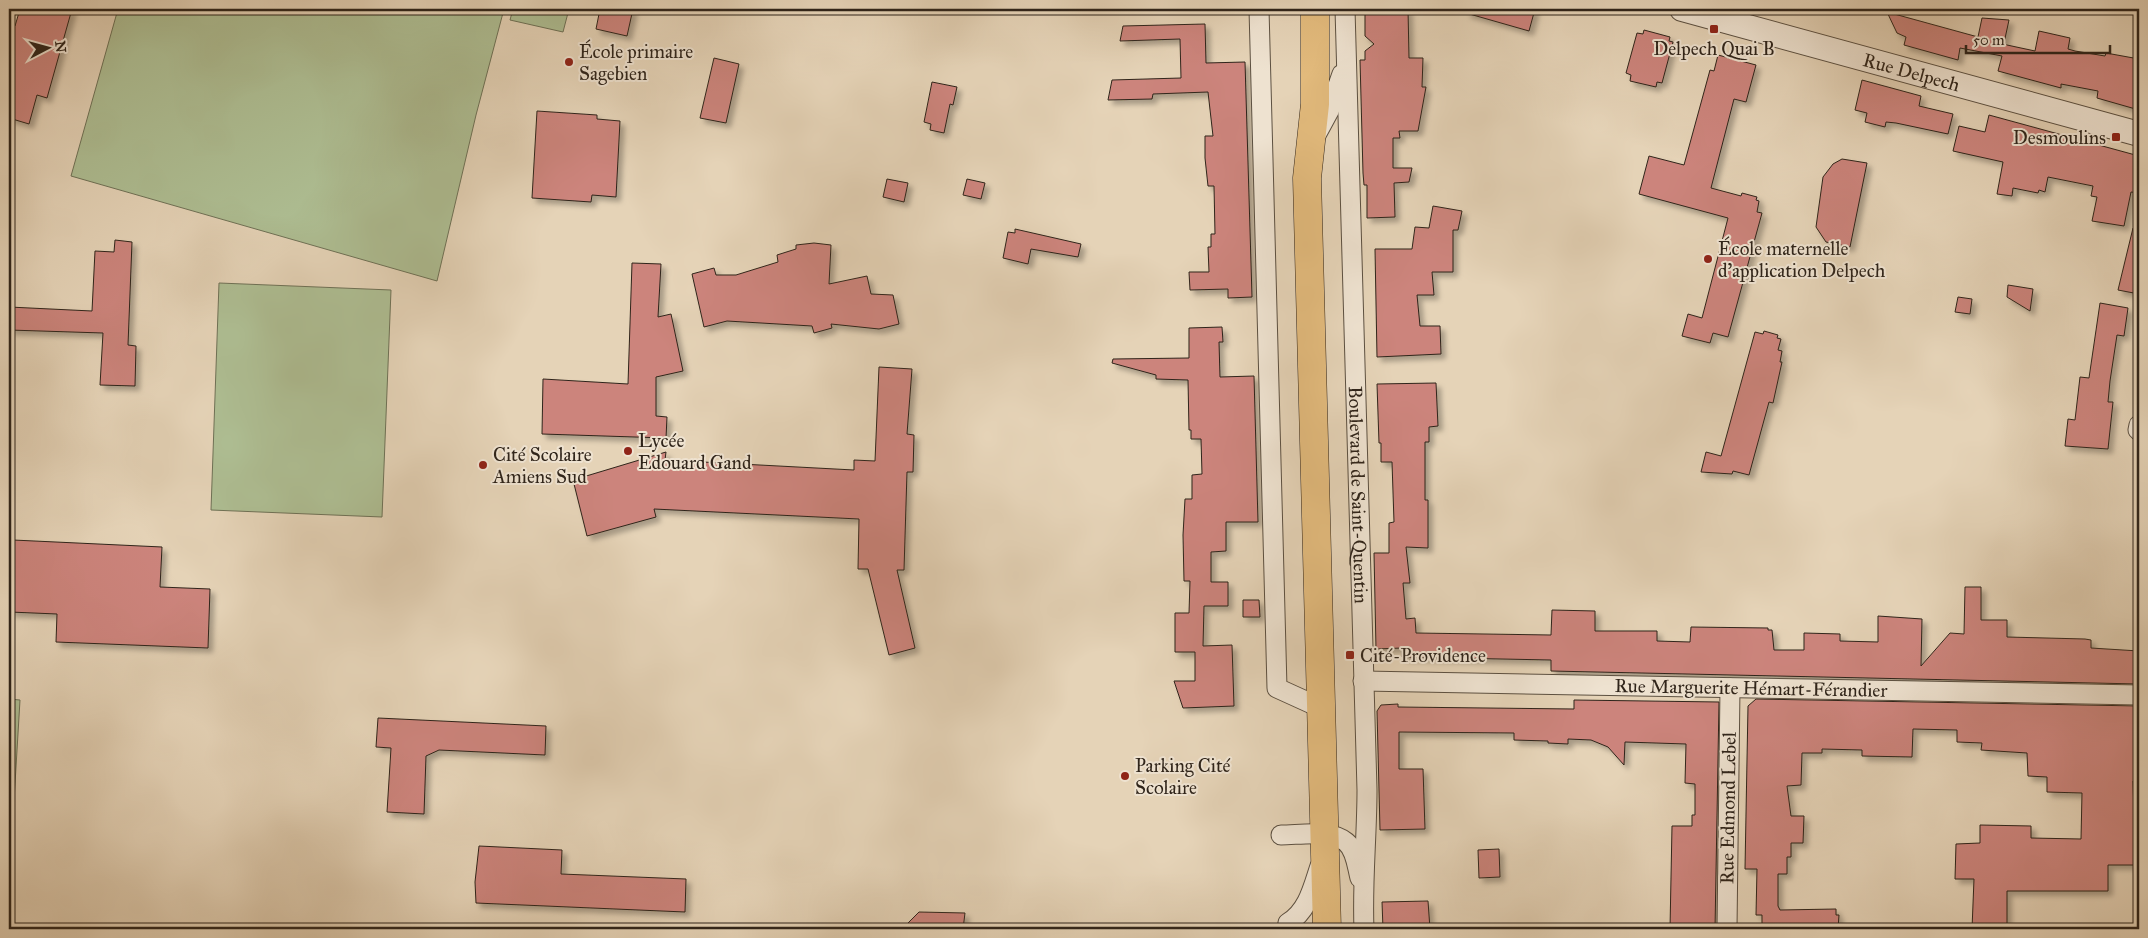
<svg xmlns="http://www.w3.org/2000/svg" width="2148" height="938" font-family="'IM FELL Great Primer',serif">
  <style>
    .green { fill: #aebe93; stroke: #6e7156 }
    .building { fill: #cc847c; stroke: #2f241a; filter: url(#shadow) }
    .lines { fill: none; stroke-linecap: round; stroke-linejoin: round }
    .minor-casing { stroke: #5c5041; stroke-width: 21 }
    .tertiary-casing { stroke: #5c5041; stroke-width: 26 }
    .primary-casing { stroke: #2f241a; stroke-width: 29 }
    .minor { stroke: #eee2d0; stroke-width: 19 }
    .tertiary { stroke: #eee2d0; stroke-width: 24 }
    .primary { stroke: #e2ba7c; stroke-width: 28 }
    .poi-dot { fill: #8f2418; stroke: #eee2d0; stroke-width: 2 }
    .labels { text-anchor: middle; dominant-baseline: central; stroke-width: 4; stroke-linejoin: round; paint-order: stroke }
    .poi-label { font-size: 19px; fill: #2f241a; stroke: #eee2d0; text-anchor: start }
    .street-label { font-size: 19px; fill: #2f241a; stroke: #eee2d0 }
  </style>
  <defs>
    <filter id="shadow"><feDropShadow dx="4.5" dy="4.5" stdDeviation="2.5" flood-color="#0004"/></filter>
  </defs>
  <rect width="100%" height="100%" fill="#e5d3b7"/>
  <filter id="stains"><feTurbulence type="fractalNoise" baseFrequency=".004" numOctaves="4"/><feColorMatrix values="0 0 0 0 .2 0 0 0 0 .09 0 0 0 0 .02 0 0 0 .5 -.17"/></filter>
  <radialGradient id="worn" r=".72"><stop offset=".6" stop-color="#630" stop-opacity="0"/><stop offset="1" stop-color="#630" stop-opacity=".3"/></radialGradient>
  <!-- green -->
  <path class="green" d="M118,9H504L476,115L437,281L71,176Z
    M513,9H569L563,32L510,20Z
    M219,283L391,290L382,517L211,510Z
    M9,699L20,700L9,885Z"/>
  <!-- building -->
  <path class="building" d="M20,9H72L47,98L37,95L29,124L9,118V25L15,26Z
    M600,9H633L627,36L596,29Z
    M1365,9H1408L1409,58H1423L1422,87H1426L1418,131H1399L1400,138H1393V168H1412L1409,182L1394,183L1395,217L1367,218V185H1364L1363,173L1360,60H1365V51L1374,44L1365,36Z
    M1467,9H1535L1529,31L1466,13Z
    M1887,12L1978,37L1982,18L2009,20L2004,43L2007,45L2035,51L2039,31L2070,38L2068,49L2075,51L2105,56L2106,53L2139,59V110L2097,98L2098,91L2061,84V88L1998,71L2002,56L1960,48L1958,60L1904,45L1906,37L1897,33Z
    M1205,24L1206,63L1245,62L1252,297L1228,298V289L1190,290L1189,272H1209L1208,247H1211V234H1215L1214,186H1208L1205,158V136H1213L1208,92L1153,94L1152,99L1108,100L1112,80L1181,78L1180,39L1120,41L1123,26Z
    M1644,30L1670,37L1669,41L1673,42L1662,83L1657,82L1656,87L1630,81L1631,75L1626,73L1637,33L1643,34Z
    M1718,55L1756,65L1746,102L1734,99L1711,188L1741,196L1742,193L1757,197L1756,200L1759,201L1757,212L1762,213L1728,337L1713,333L1710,343L1682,336L1688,314L1702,318L1728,218L1639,194L1649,156L1684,165L1710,70L1714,71Z
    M714,58L739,64L726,123L700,118Z
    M1862,80L1921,96L1919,106L1953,114L1948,134L1896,123L1886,122L1885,127L1865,122L1867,113L1855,110Z
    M932,82L957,87L953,105L950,104L944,133L930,130L931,124L924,122Z
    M537,111L597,115V119L620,121L616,197L592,195L591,202L532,198Z
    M1989,115L2139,156V193L2131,192L2124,226L2092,221L2097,197L2091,196L2093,186L2048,177L2045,192L2039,190L2038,193L2013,188L2012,196L1997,194L2003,162L1953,151L1959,126L1985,132Z
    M1842,159L1867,163L1850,247L1826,242L1816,227L1823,177L1833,164Z
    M887,179L908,183L904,202L883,197Z
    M967,179L985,183L981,199L963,195Z
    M1433,206L1462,211L1458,230H1453V272H1432L1434,295H1417L1420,326H1440L1441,354L1377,357L1375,249H1412L1415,227L1429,228Z
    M2133,228H2139V294L2118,290Z
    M1015,229L1081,244L1078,257L1031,249L1028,264L1003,258L1008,232L1015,233Z
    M115,240L132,242L128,345L136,346L135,386L100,385L103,333L9,330V307L92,311L95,251L114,252Z
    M814,243L831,245L829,284L867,276L871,294L893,295L899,324L879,329L831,324L832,328L814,333L812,326L727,321L704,327L692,274L714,268L716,275H736L778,262L777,255L796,249V245Z
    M632,263L661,264L658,317L671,314L683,371L656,377V416L667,417L666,438L542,434L543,379L628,384Z
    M2008,285L2033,289L2030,311L2007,297Z
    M1958,297L1972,299L1970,314L1955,312Z
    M2100,303L2128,308L2124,336L2117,335L2110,381L2108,402H2113L2108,449L2065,446L2068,419L2075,420L2080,377L2089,378Z
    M1222,327L1223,342H1219L1220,377L1254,376L1258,522H1226V551L1211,552V582H1228V606H1204L1203,646L1232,645L1234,706L1183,708L1174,681H1195V652H1175V613H1189L1190,581H1184L1183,535L1185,499H1192V475L1202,474L1201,439H1191V430H1189L1188,380L1156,379V375L1112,363L1113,359L1189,358V328Z
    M1764,331L1778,335L1777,338L1781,339L1778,350L1782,351L1780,362H1782L1773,403L1769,402L1749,475L1733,471L1732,474L1701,472L1706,452L1721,456L1755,332L1763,334Z
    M879,367L912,369L907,434L914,435L913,472H907L904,570H897L915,648L889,655L868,569H858L859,519L654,509L656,517L587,536L573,480L666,452L665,460L854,470V460L875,461Z
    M1436,383L1438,426L1429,427V442H1425V500H1428V548L1406,547L1410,583H1403L1406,619L1415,618L1416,633L1551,635L1552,610L1595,611V631H1657V641L1690,642L1691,627L1768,628V630H1772L1774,650H1804V633L1840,634V641L1878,642V616L1922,619L1921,666L1950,633L1964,634L1965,587H1981V620H2007V637L2085,639L2091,640V648L2139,651V684L1551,671V660L1402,657V648L1376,649L1374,553H1389V523L1394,522L1392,462H1381V443H1379L1377,384Z
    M13,540L162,547L160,587L210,589L208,648L56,642L57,614L10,612Z
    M1243,600H1259L1260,617H1243Z
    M1756,699L2139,706V781H2133L2134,814H2139V865H2108V891H2007V929H1972L1974,879H1955L1956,844L1980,843V825L2031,826V838L2081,839L2082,793L2047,792V777L2028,776L2027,753L1981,750L1982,743L1957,742V730L1913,729L1912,757L1862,756V750L1822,749V753H1802L1801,785L1787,786L1791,816H1804L1803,843H1791V857H1787V874H1778V906L1780,910L1836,909V915H1839L1838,929H1788V925H1762V915H1756L1757,869H1745L1748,706Z
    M1574,700L1719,702L1715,929H1670L1672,826H1692V815H1695V784L1685,783L1686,744L1625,742L1624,765L1608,747L1591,740L1568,739V744L1548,743V741L1514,740V733L1399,732V769H1423L1425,829L1380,830L1377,711L1381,705L1398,704V707L1574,709Z
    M378,718L546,726L545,755L439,750L426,756L424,814L387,812L391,748L376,747Z
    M479,846L562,850L561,874L686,879L685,912L476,903L475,882Z
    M1499,849L1500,877L1479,878L1478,850Z
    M1428,901L1430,929H1383L1382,902Z
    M919,912L965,913L963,929H902Z"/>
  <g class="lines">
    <!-- minor casing -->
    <g class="minor-casing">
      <g id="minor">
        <path d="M1259,9L1277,688L1321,708"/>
        <path id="s1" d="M1345,9L1367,790C1367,836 1362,883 1364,929"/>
        <path d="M1316,135L1329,111L1342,74"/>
        <path d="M2138,430L2139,425"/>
        <path d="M1363,681L2139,695"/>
        <path d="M1281,835C1300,835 1330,829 1346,842C1356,850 1357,867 1360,878"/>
        <path d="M1287,929L1288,923C1308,911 1313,887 1320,866"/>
        <path d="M1727,929L1730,688"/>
      </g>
    </g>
    <!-- tertiary casing -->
    <g class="tertiary-casing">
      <g id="tertiary">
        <path id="s2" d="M1682,9L2139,134"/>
      </g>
    </g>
    <!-- primary casing -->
    <g class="primary-casing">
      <path id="primary" d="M1315,9V104L1307,178L1327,929"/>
    </g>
    <!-- minor -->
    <use href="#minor" class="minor"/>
    <!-- tertiary -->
    <use href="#tertiary" class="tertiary"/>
    <!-- primary -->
    <use href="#primary" class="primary"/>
  </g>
  <!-- markers -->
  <g class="poi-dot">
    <rect x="1709" y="24" width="10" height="10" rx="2.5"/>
    <circle cx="569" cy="62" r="5"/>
    <rect x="2111" y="132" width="10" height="10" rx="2.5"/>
    <circle cx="1708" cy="259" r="5"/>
    <circle cx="628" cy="451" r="5"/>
    <circle cx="483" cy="465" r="5"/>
    <rect x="1345" y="650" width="10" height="10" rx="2.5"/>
    <circle cx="1125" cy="776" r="5"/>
  </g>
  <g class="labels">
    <!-- poi labels -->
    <g class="poi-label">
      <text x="1714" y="48" text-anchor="middle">Delpech Quai B</text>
      <text x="579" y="51">École primaire<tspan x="579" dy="22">Sagebien</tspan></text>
      <text x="2106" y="137" text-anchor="end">Desmoulins</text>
      <text x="1718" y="248">École maternelle<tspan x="1718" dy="22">d'application Delpech</tspan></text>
      <text x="638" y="440">Lycée<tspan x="638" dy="22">Edouard Gand</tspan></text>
      <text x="493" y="454">Cité Scolaire<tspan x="493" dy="22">Amiens Sud</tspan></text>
      <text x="1360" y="655">Cité-Providence</text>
      <text x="1135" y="765">Parking Cité<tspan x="1135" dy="22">Scolaire</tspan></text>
    </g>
    <!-- street labels -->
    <g class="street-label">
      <text stroke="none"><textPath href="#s2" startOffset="238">Rue Delpech</textPath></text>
      <text stroke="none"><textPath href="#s1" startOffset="486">Boulevard de Saint-Quentin</textPath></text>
      <text transform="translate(1751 688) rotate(1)">Rue Marguerite Hémart-Férandier</text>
      <text transform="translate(1728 808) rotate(-89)">Rue Edmond Lebel</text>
    </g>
  </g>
  <!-- margin -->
  <rect width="2148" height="938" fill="none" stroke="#e5d3b7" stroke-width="30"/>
  <rect x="10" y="10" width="2128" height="918" fill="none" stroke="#2f241a" stroke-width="2.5"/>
  <rect x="15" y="15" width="2118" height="908" fill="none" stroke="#2f241a"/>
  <!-- north arrow -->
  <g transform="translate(48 48) rotate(84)" stroke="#eee2d0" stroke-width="4" paint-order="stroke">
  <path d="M0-4L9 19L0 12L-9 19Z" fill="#2f241a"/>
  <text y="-8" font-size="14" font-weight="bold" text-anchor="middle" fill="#2f241a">N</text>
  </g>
  <!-- scale -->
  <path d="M1966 45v8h144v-8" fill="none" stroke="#2f241a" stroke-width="2.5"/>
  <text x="1973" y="45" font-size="15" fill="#2f241a" stroke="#eee2d0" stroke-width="4" paint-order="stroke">50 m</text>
  <rect width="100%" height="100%" filter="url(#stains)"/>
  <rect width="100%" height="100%" fill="url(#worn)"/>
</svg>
